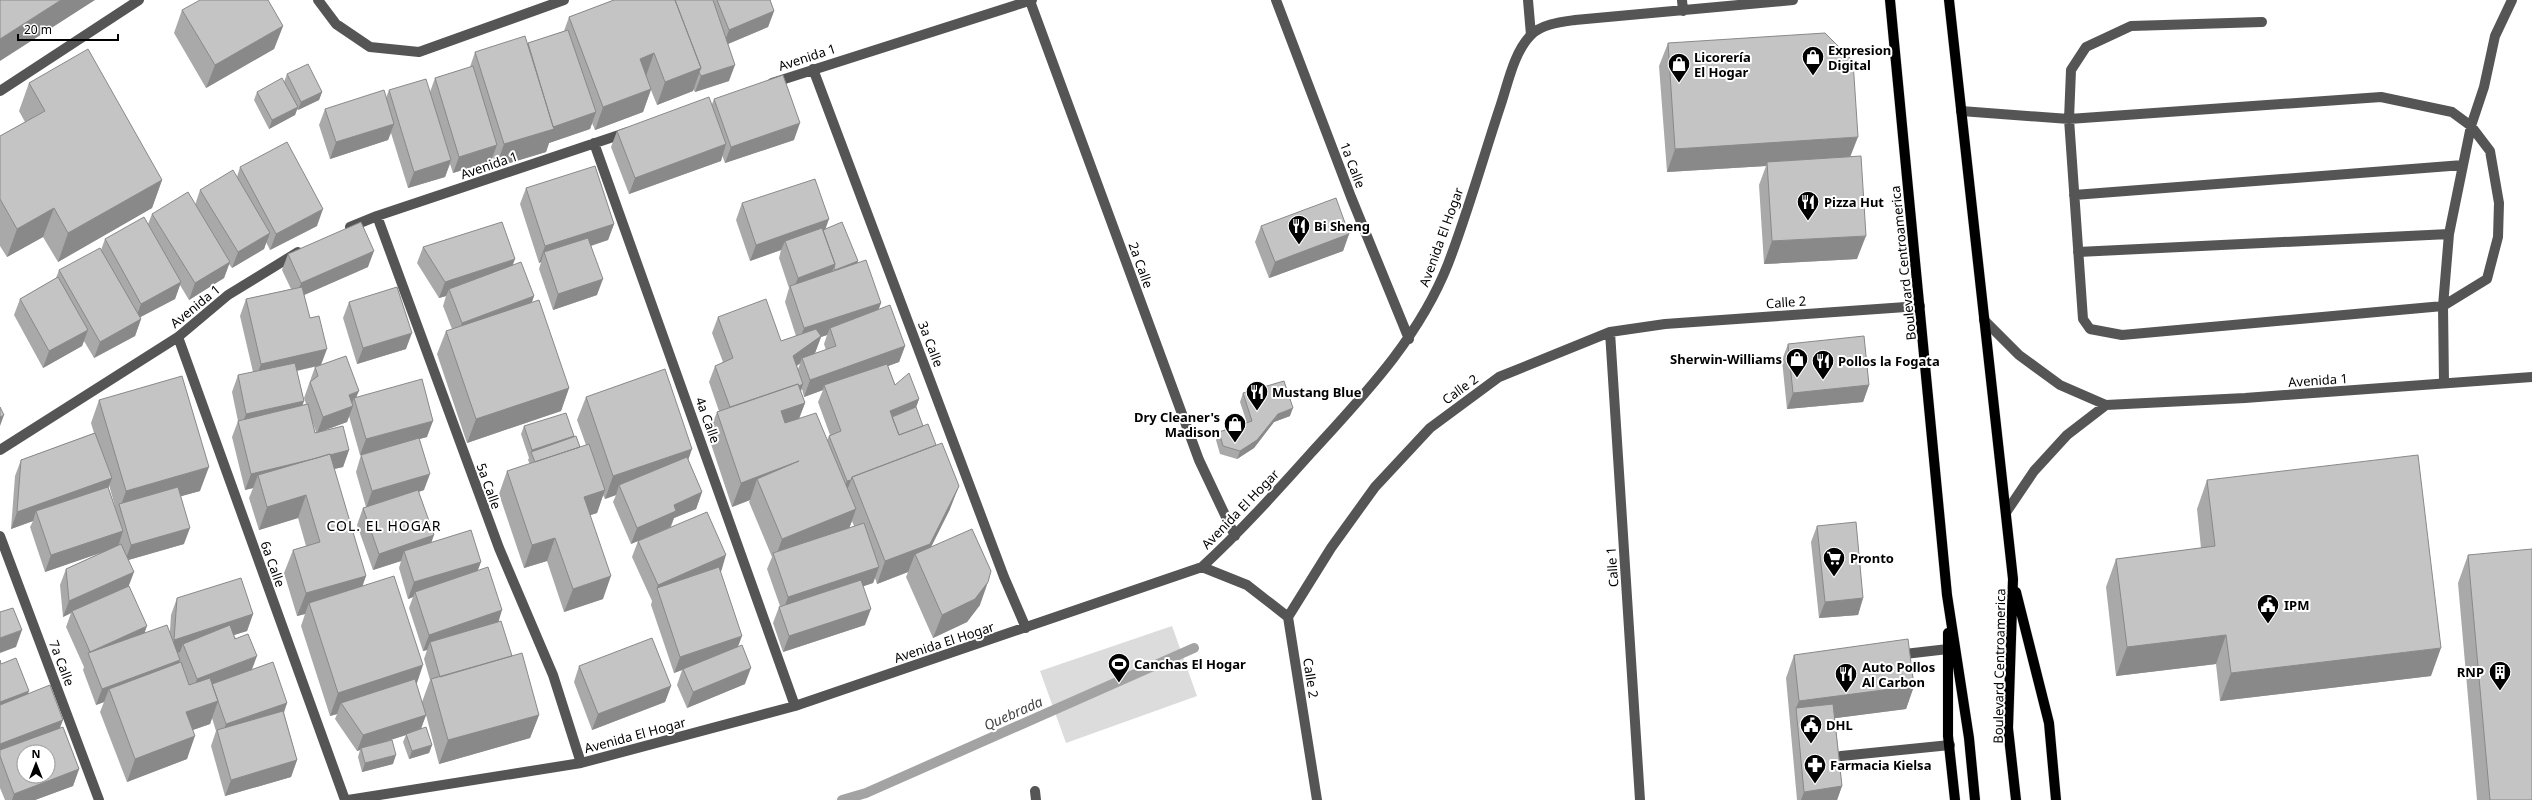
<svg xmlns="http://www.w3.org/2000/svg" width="2532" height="800" font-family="'Noto Sans',sans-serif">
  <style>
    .green { fill: #dcdcdc }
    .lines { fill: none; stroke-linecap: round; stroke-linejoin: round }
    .stream { stroke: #a3a3a3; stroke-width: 10 }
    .major-casing { stroke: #dbdbdb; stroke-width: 11 }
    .minor { stroke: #555; stroke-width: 10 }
    .major { stroke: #000; stroke-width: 10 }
    .wall { fill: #a9a9a9; fill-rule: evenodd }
    .shaded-wall { fill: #898989 }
    .building { fill: #c4c4c4; stroke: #898989; fill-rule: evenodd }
    .labels { text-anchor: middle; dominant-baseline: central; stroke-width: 4; stroke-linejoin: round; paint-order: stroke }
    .poi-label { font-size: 13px; font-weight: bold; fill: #000; stroke: #fff; text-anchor: start }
    .street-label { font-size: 13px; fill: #000; stroke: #fff }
    .neighbourhood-label { font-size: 14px; letter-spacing: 1px; fill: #000; stroke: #fff }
    .water-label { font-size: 14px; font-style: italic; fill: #444; stroke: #fff }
  </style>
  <rect width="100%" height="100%" fill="#fff"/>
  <!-- green -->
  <path class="green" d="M1172,626L1197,696L1066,743L1040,671Z"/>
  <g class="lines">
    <!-- stream -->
    <path class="stream" d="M842,800L866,793L1194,648"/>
    <!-- major casing -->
    <g class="major-casing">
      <path id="major" d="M1890,0L1947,595L1969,738L1975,800
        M1949,0L2013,579L2008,728L2016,800
        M2016,592L2049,723L2056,800
        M1948,633V736L1955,800"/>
    </g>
    <!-- minor -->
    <path class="minor" d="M318,0L336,24L370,47L419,52L564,0
      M1276,0L1351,197L1409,339
      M1528,0L1531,35
      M1682,0L1683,11
      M1030,1L1199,460L1235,536
      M813,69L1004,577L1026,628
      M772,83L1032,0
      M0,91L139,0
      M1961,111L2069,119L2381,97L2452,112L2471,126L2490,151L2499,203L2498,237L2487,279L2443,306L2122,335L2090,329L2083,319L2069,119L2071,70L2086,47L2131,26L2262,22
      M594,143L795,706
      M2074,195L2463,165
      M377,216L499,548L553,675L581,763
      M350,227L377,216L628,132
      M2078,252L2449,234
      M1984,320L2019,355L2060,385L2106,405L2245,398L2532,377
      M1610,332L1640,800
      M178,337L345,800
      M2444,383L2443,306L2449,234L2471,126L2484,87L2495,36L2512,0
      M0,450L178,337L228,295L298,252
      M2007,511L2034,471L2067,435L2106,405
      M0,536L99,800
      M1202,567L1247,585L1288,617
      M1896,655L1948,649
      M1841,756L1950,745
      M1035,791L1036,800
      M348,800L581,763L795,706L1202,567C1241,531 1276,492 1311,453C1364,395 1419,338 1448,264C1468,212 1483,158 1501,104C1508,83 1514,52 1531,35C1542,24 1561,22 1575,20L1793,0
      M1317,800L1288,617L1331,548L1375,487L1430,428L1499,377L1610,332L1665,324L1920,306"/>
    <!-- major -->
    <use href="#major" class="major"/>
  </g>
  <!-- wall -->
  <path class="wall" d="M614,0H770L774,11L768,27L728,44L729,81L695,92L693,89V91L657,105L651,90L643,112L595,130L592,123L590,129L549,143L546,152L496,167L493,157L491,161L453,173L450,164L445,177L408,188L391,133L388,140L330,159L319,125L325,109L386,98L389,90L430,92L435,78L470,67L475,52L528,43L564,31L569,17Z
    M182,10L283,26L274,49L206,88L174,33Z
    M1668,43L1851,157L1857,259L1764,264L1759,185L1766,166L1667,172L1659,66Z
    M287,74L322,92L319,100L298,110L297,109L295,115L269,129L254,100L257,92L284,82Z
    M29,83L162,180L152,208L58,262L43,237L7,257L0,246V136L25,122L19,111Z
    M714,99L794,140L725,163L722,155L721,161L629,194L611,147L617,131L712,104Z
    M240,167L317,226L270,250L266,242L264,249L232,268L229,264L224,278L189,300L180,285L175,299L140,317L141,319L135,336L94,358L84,341L82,346L43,368L14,315L20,299L56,278L59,270L101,250L105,239L148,224L152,214L195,205L200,190L237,177Z
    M526,188L614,224L608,240L591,246L597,295L553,310L539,269L541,262L539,263L520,204Z
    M742,203L826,229L858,261L857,263L881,303L878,310L905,346L899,362L888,366L895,385L919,399L916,407L950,509L931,547L980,605L967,622L933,638L906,577L908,572L877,584L875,578L873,583L863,586L865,625L783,652L773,623L779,607L780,606L767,569L772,557L749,502L750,500L732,507L708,435L717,412L719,411L709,382L715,366L723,362L712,333L718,317L781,341L796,336L785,302L789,288L779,258L781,250L750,261L736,220ZM827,335L824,344L826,350L813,354L815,353L821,337ZM800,364L798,369L797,366ZM802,389L804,397L823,390L818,402L830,435L829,436L827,440L799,419L805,403L801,391ZM852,521L854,526L849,528Z
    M1261,226L1349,234L1343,251L1269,278L1255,242Z
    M423,247L513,265L534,296L532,302L569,388L561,411L467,443L437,354L446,331L452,329L443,306L446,296L439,298L417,263Z
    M288,254L368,267L304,295L321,365L357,397L427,437L419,439L424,490L419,492L431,543L478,571L498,622L512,656L539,715L530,738L439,764L426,715L421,729L432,745L429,753L409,759L403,742L406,735L382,743L393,764L362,772L358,757L360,750L357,751L335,719L337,714L330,716L301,626L305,614L297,616L284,573L293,550L306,546L298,518L259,530L249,498L253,488L245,490L232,437L238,421L232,392L238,375L253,372L240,316L246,299L291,289L282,270ZM318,366L315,367L304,398L306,404L302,405L304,401L297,371ZM349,416L360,455L377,451L361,455L356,472L366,507L363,508L357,525L373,570L401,561L399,568L408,599L413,597L409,608L423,651L427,650L424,659L430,680L422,702L416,684L362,585L366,576L334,469L343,467L349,450L323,431L347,422ZM311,418L316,432L315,433Z
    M349,302L406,349L357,364L343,318Z
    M1788,344L1869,385L1863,402L1787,409L1782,360Z
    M1243,393L1290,416L1274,422L1254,448L1237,459L1220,454L1216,440L1219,432L1247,423L1240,402Z
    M586,397L688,460L702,492L696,509L674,518L671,527L720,572L738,646L745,684L687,708L677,685L682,670L674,673L651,605L652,601L632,557L638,541L631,544L613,502L616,495L605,499L603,495L597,513L590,515L603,599L564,612L547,561L524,568L499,494L507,471L530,464L528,460L529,458L521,434L524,426L574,437L580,447L586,445L577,420Z
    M99,400L200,491L181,496L184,544L128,560L129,586L145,633L170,631L171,615L177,598L253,614L247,631L234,635L252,670L287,703L284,713L297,760L291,777L225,796L211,746L216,731L212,718L210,724L193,730L187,759L127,782L100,712L104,702L96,705L83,670L84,667L66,627L71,613L63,617L60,585L66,569L105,551L45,572L30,527L33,521L11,529L15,476L21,460L94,433L91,423ZM109,485L116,510L108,487Z
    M2207,480L2431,676L2220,701L2216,664L2116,676L2106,587L2116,559L2201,548L2197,509Z
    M1817,526L1863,598L1858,615L1819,618L1811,542Z
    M2468,555L2532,800H2477L2458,583Z
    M1794,655L1914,686L1906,709L1835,718L1842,786L1837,800H1797L1786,678Z
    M0,660L1,664L28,694L60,728L79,769L73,786L35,800H5L0,788Z
    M579,666L671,686L665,702L592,730L574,682Z"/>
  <!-- shaded-wall -->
  <path class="shaded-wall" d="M61,0H95L0,61V39Z
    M774,11L768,27L723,46L729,30Z
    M283,26L274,49L206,88L215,65Z
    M654,53L646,76L640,59Z
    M735,65L729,81L695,92L701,76Z
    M701,68L693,91L657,105L665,82Z
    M651,89L643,112L595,130L603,107Z
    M322,92L319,100L298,110L301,102Z
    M298,107L295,115L269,129L272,120Z
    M596,112L590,129L549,143L546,152L496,167L504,144Z
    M800,123L794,140L725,163L731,147Z
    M394,124L388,140L330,159L336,142Z
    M1858,137L1849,160L1767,162L1766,166L1667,172L1675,149Z
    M726,144L721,161L629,194L635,178Z
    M497,145L491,161L453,173L459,157Z
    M451,160L445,177L408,188L414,172Z
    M162,180L152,208L58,262L68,233Z
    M54,208L43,237L7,257L17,229Z
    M323,209L317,226L270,250L276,234Z
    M829,219L823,236L785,241L781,250L750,261L756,245Z
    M614,224L608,240L547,260L544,252L541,262L539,263L545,246Z
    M270,233L264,249L232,268L238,252Z
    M1349,234L1343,251L1269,278L1275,262Z
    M1866,236L1857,259L1764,264L1772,241Z
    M374,251L368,267L295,299L301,283Z
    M515,259L509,275L449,289L446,296L439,298L445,282Z
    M858,261L855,269L835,270Z
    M230,262L224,278L189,300L195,283Z
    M835,264L829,280L792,292L798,278Z
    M603,279L597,295L553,310L558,294Z
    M181,282L175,299L135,320L141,304Z
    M534,296L528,312L456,339L462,323Z
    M881,303L875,319L830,328L827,335L821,337L815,353L803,361L802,358L800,363L787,372L804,328Z
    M141,319L135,336L94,358L100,342Z
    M88,330L82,346L43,368L49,351Z
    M412,333L406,349L357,364L363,348Z
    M905,346L899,362L826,389L824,385L823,390L804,397L810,380Z
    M327,349L321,365L255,380L261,364Z
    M803,384L797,401L731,411Z
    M1869,385L1863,402L1787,409L1793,393Z
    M569,388L561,411L467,443L476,419Z
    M359,391L355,400L354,398L351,406H353L347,422L317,433L323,417L349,395Z
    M919,399L913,416L890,425V411Z
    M304,401L298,417L240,430L246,414Z
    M805,403L796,426L773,434L781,411Z
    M1293,408L1290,416L1274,422L1254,448L1237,459L1240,451L1278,414Z
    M4,415L0,426V417Z
    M433,421L427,437L360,455L366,439Z
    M574,436L571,445L531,452L529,458L532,450Z
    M692,449L684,472L619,485L616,495L605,499L613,476Z
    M349,450L343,467L261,486L258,475L253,488L245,490L251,474Z
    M799,461L757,479L750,500L732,507L741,483Z
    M209,467L200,491L121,513L120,508L126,491Z
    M430,474L424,490L366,508L372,491Z
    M112,478L106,494L36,511L33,521L11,529L17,512Z
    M851,480L845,496L841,498L847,481Z
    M959,486L950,509L921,567L915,554L908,572L877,584L885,561Z
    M605,490L597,513L576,520L584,497Z
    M702,492L696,509L674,518L670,527L631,544L637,528L674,505Z
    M306,495L298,518L259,530L267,507Z
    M856,509L848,532L775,559L782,539Z
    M190,528L184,544L125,561L131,545Z
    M123,531L118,547L45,572L51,555Z
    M434,535L428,552L404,551L401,561L373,570L379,554Z
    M555,538L547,561L524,568L532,545Z
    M726,555L721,572L657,588L652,601L658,585Z
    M481,562L475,578L415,592L413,597L408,599L414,582Z
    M879,567L873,583L782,614L788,597Z
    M134,572L128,588L72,611L71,613L63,617L69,601Z
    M366,576L358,599L309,603L305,614L297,616L306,593Z
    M611,576L603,599L564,612L573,589Z
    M988,582L980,605L967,622L933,638L942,615Z
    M1863,598L1858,615L1819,618L1825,602Z
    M871,609L865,625L783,652L789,636Z
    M502,610L497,627L430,642L427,650L423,651L429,635Z
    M253,614L247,631L185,650L183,644L180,652L168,656L174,640Z
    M147,626L141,643L89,655L90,652Z
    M22,630L16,647L0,653V638Z
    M2226,635L2216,664L2116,676L2127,647Z
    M742,636L736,652L683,669L682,670L674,673L680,657Z
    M2441,648L2431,676L2220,701L2231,673Z
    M257,656L251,672L191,696L197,679Z
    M180,660L174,676L109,689L104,702L96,705L102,689Z
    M423,665L415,689L341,703L337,714L330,716L338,693Z
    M751,668L745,684L687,708L693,692Z
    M671,686L665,702L592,730L598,714Z
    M1914,686L1906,709L1798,723L1796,708L1799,701Z
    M29,691L23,707L0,716V702Z
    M218,701L210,724L178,735L186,712Z
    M287,703L281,719L220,740L226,724Z
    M426,715L420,731L406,734V735L361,749V748L360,750L357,751L363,735Z
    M539,715L530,738L439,764L448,740Z
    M63,720L57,736L0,756V744Z
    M195,736L187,759L127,782L135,759Z
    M432,745L429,753L409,759L412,751Z
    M396,755L393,764L362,772L365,763Z
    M297,760L291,777L225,796L231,780Z
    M79,769L73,786L35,800H12L14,794Z
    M1842,786L1837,800H1801L1804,792Z"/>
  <!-- building -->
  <path class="building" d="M0,0H61L0,39Z
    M200,0H268L283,26L215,65L182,10Z
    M614,0H675L701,68L665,82L654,53L640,59L651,89L603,107L569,17Z
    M675,0H713L735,65L701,76L699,72L701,68Z
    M717,0H770L774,11L729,30Z
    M568,30L596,112L553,127L528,43Z
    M1825,33L1853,61L1858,137L1675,149L1668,43Z
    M525,36L554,129L504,144L475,52Z
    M88,49L162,180L68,233L54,208L17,229L0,199V136L45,111L29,83Z
    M308,64L322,92L301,102L287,74Z
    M473,66L497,145L459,157L435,78Z
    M783,75L800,123L731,147L714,99Z
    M282,78L298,107L272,120L257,92Z
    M426,79L451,160L414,172L389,90Z
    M384,90L394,124L336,142L325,109Z
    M709,97L726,144L635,178L617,131Z
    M287,142L323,209L276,234L240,167Z
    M1861,156L1866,236L1772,241L1767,162Z
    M595,166L614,224L545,246L526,188Z
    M233,170L270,233L238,252L200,190Z
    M815,179L829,219L756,245L742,203Z
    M188,192L230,262L195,283L152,214Z
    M1336,198L1349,234L1275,262L1261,226Z
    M144,217L181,282L141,304L105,239Z
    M361,222L374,251L301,283L288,254Z
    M502,222L515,259L445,282L423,247Z
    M842,222L858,261L835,270L834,268L835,264L823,230Z
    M822,228L835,264L798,278L785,241Z
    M588,238L603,279L558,294L544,252Z
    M100,248L141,319L100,342L59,270Z
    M866,260L881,303L804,328L790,286Z
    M521,262L534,296L462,323L449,289Z
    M58,277L88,330L49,351L20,299Z
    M302,287L310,318L319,316L327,349L261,364L246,299Z
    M397,287L412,333L363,348L349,302Z
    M766,299L781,341L816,329L821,336L793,356L803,384L799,386L798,384L730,407L715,366L733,358L718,317Z
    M539,300L569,388L476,419L446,331Z
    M890,305L905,346L810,380L802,358L836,346L830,328Z
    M1864,336L1869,385L1793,393L1788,344Z
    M346,356L359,391L349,395L353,406L323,417L310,382L318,376L315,367Z
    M295,363L304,401L246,414L238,375Z
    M887,364L895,385L909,373L919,399L890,411L899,435L928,424L936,445L852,477L851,480L847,481L829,436L841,431L824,385Z
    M665,369L692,449L613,476L586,397Z
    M182,376L209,467L126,491L99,400Z
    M422,379L433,421L366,439L354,398Z
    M1284,381L1293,408L1278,414L1257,440L1240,451L1223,446L1219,432L1252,421L1243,393Z
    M798,384L805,403L781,411L785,423L816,413L856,509L782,539L757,479L799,461L741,483L717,412Z
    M308,404L315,433L343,426L349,450L330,455V454L317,458L251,474L238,421Z
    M0,407L4,415L0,417Z
    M916,407L923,426L899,435L892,417Z
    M566,413L574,436L532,450L524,426Z
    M95,433L112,478L17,512L21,460Z
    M576,436L580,447L535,462L531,452Z
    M419,438L430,474L372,491L361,455Z
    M942,443L959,486L930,544L885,561L852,477Z
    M589,444L605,490L584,497L611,576L573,589L555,538L532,545L507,471Z
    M330,454L366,576L306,593L293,550L320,542L306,495L267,507L258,475Z
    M2418,455L2441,648L2231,673L2226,635L2127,647L2116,559L2215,546L2207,480Z
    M687,457L702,492L674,505L676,511L637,528L619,485Z
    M108,487L123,531L51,555L36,511Z
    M178,487L190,528L131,545L119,504Z
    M418,490L434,535L379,554L363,508Z
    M707,512L726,555L658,585L638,541Z
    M1856,522L1863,598L1825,602L1817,526Z
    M864,523L879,567L788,597L773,553Z
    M972,529L991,571L988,582L975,599L942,615L915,554Z
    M471,530L481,562L414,582L404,551Z
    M121,544L134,572L69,601L66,569Z
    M2532,549V800H2490L2468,555Z
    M488,567L502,610L429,635L415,592Z
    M719,567L742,636L680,657L657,588Z
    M394,576L423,665L338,693L309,603Z
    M241,578L253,614L174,640L177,598Z
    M861,580L871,609L789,636L779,607Z
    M129,586L147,626L90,652L72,611Z
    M13,608L22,630L0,638V612Z
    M501,621L512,656L440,677L430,642Z
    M167,625L180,660L102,689L88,653Z
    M230,625L235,639L248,634L257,656L197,679L183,644Z
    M652,638L671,686L598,714L579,666Z
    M1908,639L1914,686L1799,701L1794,655Z
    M742,645L751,668L693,692L683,669Z
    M522,653L539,715L448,740L431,679Z
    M16,658L29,691L0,702V660L1,664Z
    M181,662L189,685L210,678L218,701L186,712L195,736L135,759L109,689Z
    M273,662L287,703L226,724L212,684Z
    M415,679L426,715L363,735L341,703Z
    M50,685L63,720L0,744V705Z
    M1833,704L1842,786L1804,792L1796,708Z
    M283,711L297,760L231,780L217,730Z
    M63,727L79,769L14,794L0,756V750ZM24,752H48V776H24Z
    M426,727L432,745L412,751L406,734Z
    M392,740L396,755L365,763L361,748Z"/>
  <!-- icons -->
  <defs>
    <g id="shop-pin" transform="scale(1.15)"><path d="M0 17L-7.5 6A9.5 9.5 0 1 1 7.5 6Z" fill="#000" stroke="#fff"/><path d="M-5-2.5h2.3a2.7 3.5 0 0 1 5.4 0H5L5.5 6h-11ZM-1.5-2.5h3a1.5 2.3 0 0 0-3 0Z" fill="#fff"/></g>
    <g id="restaurant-pin" transform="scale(1.15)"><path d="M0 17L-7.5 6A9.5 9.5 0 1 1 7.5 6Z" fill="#000" stroke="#fff"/><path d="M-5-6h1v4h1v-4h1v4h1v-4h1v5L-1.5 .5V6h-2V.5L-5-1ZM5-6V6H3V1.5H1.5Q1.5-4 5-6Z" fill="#fff"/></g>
    <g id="supermarket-pin" transform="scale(1.15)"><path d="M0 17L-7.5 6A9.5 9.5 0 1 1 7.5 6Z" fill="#000" stroke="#fff"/><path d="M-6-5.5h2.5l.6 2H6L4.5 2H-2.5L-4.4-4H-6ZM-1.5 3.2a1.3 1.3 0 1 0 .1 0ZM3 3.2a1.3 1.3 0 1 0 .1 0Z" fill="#fff"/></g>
    <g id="civic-pin" transform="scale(1.15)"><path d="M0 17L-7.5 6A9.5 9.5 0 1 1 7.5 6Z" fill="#000" stroke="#fff"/><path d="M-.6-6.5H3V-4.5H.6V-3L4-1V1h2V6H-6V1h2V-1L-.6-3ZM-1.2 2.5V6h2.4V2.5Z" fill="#fff"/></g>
    <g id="stadium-pin" transform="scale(1.15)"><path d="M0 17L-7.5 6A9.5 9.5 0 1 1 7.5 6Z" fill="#000" stroke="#fff"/><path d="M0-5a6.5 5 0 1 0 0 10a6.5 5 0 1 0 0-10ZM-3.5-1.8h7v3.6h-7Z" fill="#fff"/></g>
    <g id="building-pin" transform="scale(1.15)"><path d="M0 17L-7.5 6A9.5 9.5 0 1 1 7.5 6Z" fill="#000" stroke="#fff"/><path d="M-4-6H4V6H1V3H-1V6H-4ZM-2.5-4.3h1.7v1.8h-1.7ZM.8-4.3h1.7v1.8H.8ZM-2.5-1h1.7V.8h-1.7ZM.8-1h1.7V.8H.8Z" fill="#fff"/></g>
    <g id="pharmacy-pin" transform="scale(1.15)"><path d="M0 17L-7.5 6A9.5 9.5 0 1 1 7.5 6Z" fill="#000" stroke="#fff"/><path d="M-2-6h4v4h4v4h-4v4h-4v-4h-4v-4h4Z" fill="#fff"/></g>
  </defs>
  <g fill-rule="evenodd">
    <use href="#shop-pin" x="1813" y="57"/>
    <use href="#shop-pin" x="1679" y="64"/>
    <use href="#restaurant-pin" x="1808" y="202"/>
    <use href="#restaurant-pin" x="1299" y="226"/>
    <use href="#shop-pin" x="1797" y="359"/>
    <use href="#restaurant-pin" x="1823" y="361"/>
    <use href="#restaurant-pin" x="1257" y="392"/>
    <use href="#shop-pin" x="1235" y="424"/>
    <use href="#supermarket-pin" x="1834" y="558"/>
    <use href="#civic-pin" x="2268" y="605"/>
    <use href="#stadium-pin" x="1119" y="664"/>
    <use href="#building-pin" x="2500" y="672"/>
    <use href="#restaurant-pin" x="1846" y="674"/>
    <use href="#civic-pin" x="1811" y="725"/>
    <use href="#pharmacy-pin" x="1815" y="765"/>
  </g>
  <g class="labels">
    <!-- poi labels -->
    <g class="poi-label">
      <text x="1828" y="50">Expresion<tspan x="1828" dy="15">Digital</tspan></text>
      <text x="1694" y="57">Licorería<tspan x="1694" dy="15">El Hogar</tspan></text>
      <text x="1824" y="202">Pizza Hut</text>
      <text x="1314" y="226">Bi Sheng</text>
      <text x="1782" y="359" text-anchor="end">Sherwin-Williams</text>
      <text x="1838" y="361">Pollos la Fogata</text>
      <text x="1272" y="392">Mustang Blue</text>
      <text x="1220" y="417" text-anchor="end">Dry Cleaner's<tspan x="1220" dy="15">Madison</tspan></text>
      <text x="1850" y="558">Pronto</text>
      <text x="2284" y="605">IPM</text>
      <text x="1134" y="664">Canchas El Hogar</text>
      <text x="1862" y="667">Auto Pollos<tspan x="1862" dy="15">Al Carbon</tspan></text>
      <text x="2484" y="672" text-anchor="end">RNP</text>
      <text x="1826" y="725">DHL</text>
      <text x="1830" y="765">Farmacia Kielsa</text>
    </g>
    <!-- street labels -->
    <g class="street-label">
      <text transform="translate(807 57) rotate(-18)">Avenida 1</text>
      <text transform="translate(489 165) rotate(-19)">Avenida 1</text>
      <text transform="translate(1353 165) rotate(69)">1a Calle</text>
      <text transform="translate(1441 237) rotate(-70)">Avenida El Hogar</text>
      <text transform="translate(1903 263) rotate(-96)">Boulevard Centroamerica</text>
      <text transform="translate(1141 265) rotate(70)">2a Calle</text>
      <text transform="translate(1786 302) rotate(-4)">Calle 2</text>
      <text transform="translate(195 306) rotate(-39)">Avenida 1</text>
      <text transform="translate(931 344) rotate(69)">3a Calle</text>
      <text transform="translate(2318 380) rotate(-4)">Avenida 1</text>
      <text transform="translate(1460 389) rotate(-36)">Calle 2</text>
      <text transform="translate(708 420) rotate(70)">4a Calle</text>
      <text transform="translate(489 486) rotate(70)">5a Calle</text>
      <text transform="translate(1240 509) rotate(-46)">Avenida El Hogar</text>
      <text transform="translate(273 564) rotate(70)">6a Calle</text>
      <text transform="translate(1612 567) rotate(-94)">Calle 1</text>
      <text transform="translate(944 642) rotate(-18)">Avenida El Hogar</text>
      <text transform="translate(62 663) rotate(69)">7a Calle</text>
      <text transform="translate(1999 666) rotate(-89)">Boulevard Centroamerica</text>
      <text transform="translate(1311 678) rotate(81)">Calle 2</text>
      <text transform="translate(635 735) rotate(-15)">Avenida El Hogar</text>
    </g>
    <!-- neighbourhood labels -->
    <g class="neighbourhood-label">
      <text x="384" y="525">COL. EL HOGAR</text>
    </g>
    <!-- water labels -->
    <g class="water-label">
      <text transform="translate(1013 713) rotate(-24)">Quebrada</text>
    </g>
  </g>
  <!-- north arrow -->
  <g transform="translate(36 764)"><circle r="19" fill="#ffffff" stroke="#999999"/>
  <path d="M0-3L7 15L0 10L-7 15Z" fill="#000000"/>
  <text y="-6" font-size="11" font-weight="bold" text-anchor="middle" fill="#000000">N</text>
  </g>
  <!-- scale -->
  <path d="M18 34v6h100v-6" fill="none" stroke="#000000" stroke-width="2"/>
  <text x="24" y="34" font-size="12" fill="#000000" stroke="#ffffff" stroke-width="3" paint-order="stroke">20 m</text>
</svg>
